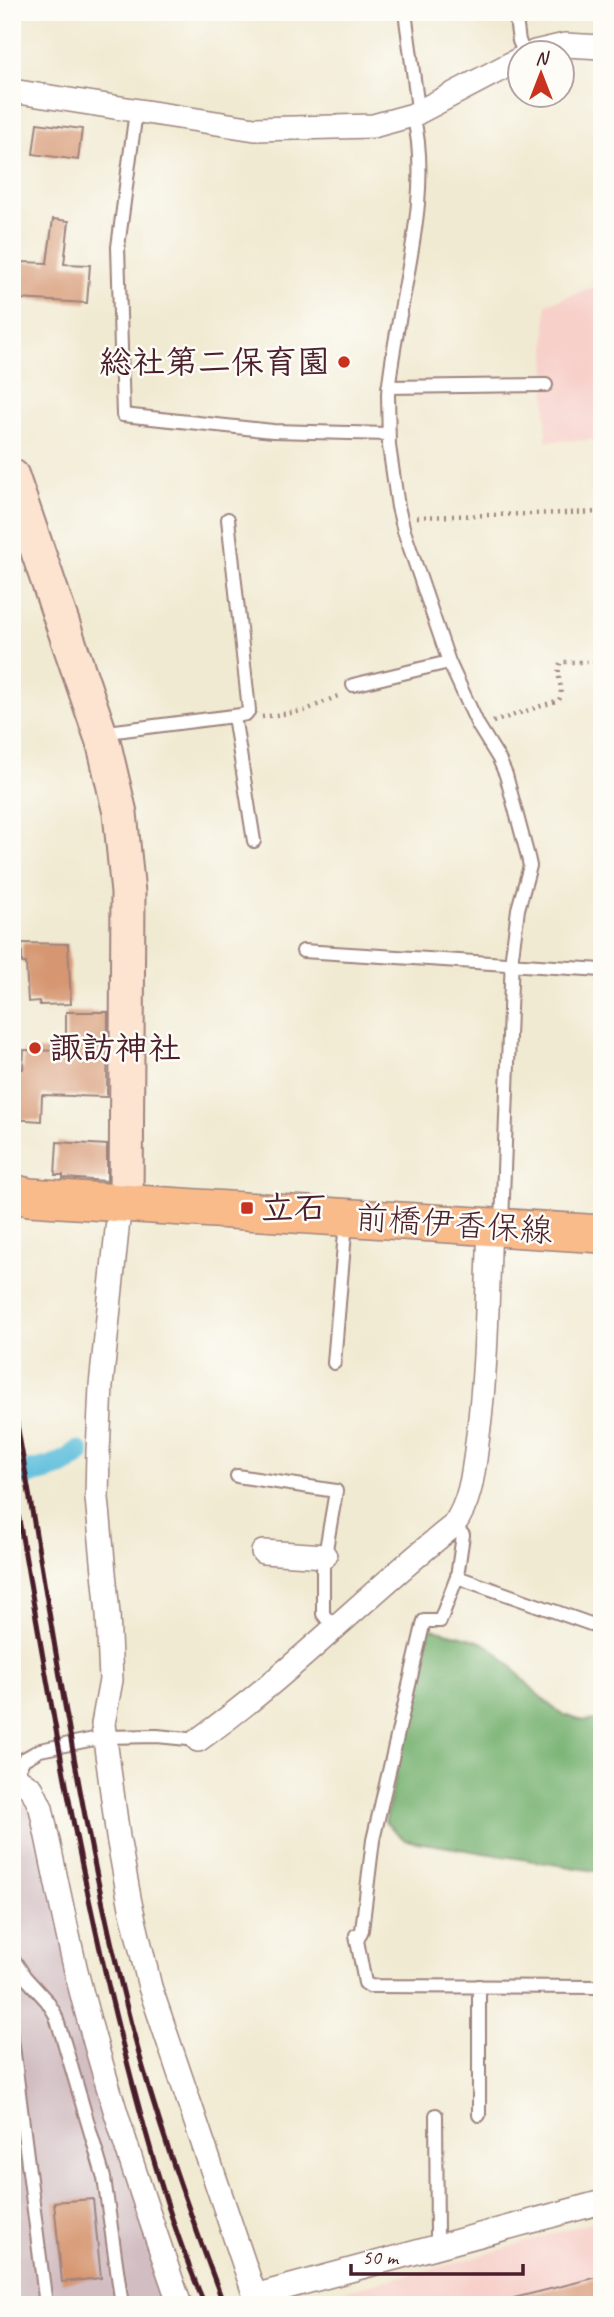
<svg xmlns="http://www.w3.org/2000/svg" width="614" height="2317" font-family="Caveat,'Klee One',sans-serif">
  <style>
    .built { fill: #f7d0ca }
    .industrial { fill: #d2bec2 }
    .forest { fill: #75b06e; stroke: #60684c; stroke-width: 2 }
    .lines { fill: none; stroke-linecap: round; stroke-linejoin: round }
    .canal { stroke: #5dbedb; stroke-width: 24 }
    .building { fill: #d69671 }
    .service-casing { stroke: #9e847e; stroke-width: 16 }
    .minor-casing { stroke: #9e847e; stroke-width: 26 }
    .secondary-casing { stroke: #9e847e; stroke-width: 37 }
    .primary-casing { stroke: #9e847e; stroke-width: 40 }
    .path { stroke: #9e847e; stroke-width: 4.5; stroke-dasharray: 2 5; stroke-linecap: butt }
    .service { stroke: #fff; stroke-width: 12 }
    .minor { stroke: #fff; stroke-width: 23 }
    .secondary { stroke: #fde4d1; stroke-width: 33 }
    .primary { stroke: #fabb8b; stroke-width: 37 }
    .rail { stroke: #4a1f2b; stroke-width: 5 }
    .poi-dot { fill: #c8321e; stroke: #fdfcf7; stroke-width: 2.5 }
    .labels { text-anchor: middle; dominant-baseline: central; stroke-width: 5; stroke-linejoin: round; paint-order: stroke }
    .poi-label { font-size: 33px; font-weight: bold; fill: #4a1f2b; stroke: #fdfcf7; text-anchor: start }
    .street-label { font-size: 33px; fill: #4a1f2b; stroke: #fdfcf7 }
  </style>
  <rect width="100%" height="100%" fill="#fdfcf7"/>
  <filter id="ink" filterUnits="userSpaceOnUse"><feTurbulence type="fractalNoise" baseFrequency=".0143" numOctaves="2"/><feDisplacementMap in="SourceGraphic" scale="14" xChannelSelector="R" yChannelSelector="G"/><feConvolveMatrix kernelMatrix="1 2 1 2 8 2 1 2 1" color-interpolation-filters="sRGB"/></filter>
  <filter id="wash" filterUnits="userSpaceOnUse"><feTurbulence type="fractalNoise" baseFrequency=".00686" numOctaves="4" result="noise"/><feDisplacementMap in="SourceGraphic" scale="28" xChannelSelector="R" yChannelSelector="G"/><feGaussianBlur stdDeviation="1.57" result="paint"/><feColorMatrix in="noise" values="0 0 0 0 0 0 0 0 0 0 0 0 0 0 0 0 0 1.4 0 .05"/><feComposite in="paint" operator="in"/></filter>
  <g filter="url(#wash)">
    <rect width="100%" height="100%" fill="#f1ead2"/>
    <!-- built -->
    <path class="built" d="M602,284V440L546,441V304Z
      M602,2219V2305H286L456,2263Z"/>
    <!-- industrial -->
    <path class="industrial" d="M12,1802L30,1807L168,2305H12Z"/>
    <!-- forest -->
    <path class="forest" d="M429,1628C447,1633 471,1636 487,1645C523,1668 551,1732 602,1719V1872L405,1840L385,1822Z"/>
    <g class="lines">
      <!-- canal -->
      <path class="canal" d="M12,1476C34,1471 61,1469 78,1453"/>
    </g>
    <g id="blocks">
      <!-- building -->
      <path class="building" d="M37,123L82,129L78,160L33,154Z
        M53,219L69,221L64,264L90,265L87,303L19,299L21,262L47,263Z
        M22,943L68,944L71,1004L40,1005L39,1001L28,1002L26,963H22Z
        M66,1012H108L107,1097L42,1095L41,1121L12,1119V1071L23,1069L24,1050L66,1051Z
        M57,1142L107,1145V1181L63,1178V1175H55Z
        M93,2199L101,2278L62,2282L54,2202Z
        M602,2276V2305H515L514,2298Z"/>
    </g>
  </g>
  <g filter="url(#ink)">
    <use href="#blocks" fill-opacity="0" stroke="#9e847e" stroke-width="2"/>
    <g class="lines">
      <!-- service casing -->
      <g class="service-casing">
        <path id="service" d="M405,12L417,101L422,110
          M515,12L519,41L524,52
          M136,111L118,247L123,415L273,431L388,434
          M413,115C435,198 395,308 388,394L389,446L398,507L404,531L449,662L478,725L499,759L506,775L528,857L530,866L518,909L512,956L502,1224
          M388,387L546,385
          M353,685L449,662
          M234,716L254,841
          M100,733L241,715L246,714L249,710L228,519
          M303,951L602,970
          M334,1363L346,1221
          M237,1476L336,1491L323,1567V1614L334,1628
          M453,1526L463,1535L457,1577L602,1628
          M12,1780L24,1759L40,1750L104,1737L157,1736L198,1740
          M356,1935L365,1983L370,1986L602,1987
          M357,1941L362,1930L373,1840L424,1621H440L457,1577
          M12,1957L25,1977L47,2001L55,2014L64,2042L104,2178L122,2305
          M479,1986V2115
          M12,2038L46,2305
          M436,2115L437,2235L440,2247"/>
      </g>
      <!-- minor casing -->
      <g class="minor-casing">
        <path id="minor" d="M535,52L565,45L602,47
          M12,91L255,129L373,126L413,115L520,59
          M126,1203L118,1220L101,1386L98,1452L97,1498L108,1614L111,1680L103,1724L118,1837L130,1903L150,1987L258,2305
          M263,1552L325,1556
          M198,1740C289,1676 366,1595 453,1526C472,1501 474,1466 478,1435C487,1365 487,1296 490,1226
          M12,1775L32,1789L41,1808C53,1864 64,1920 77,1975C105,2086 142,2196 180,2305
          M254,2296L602,2202"/>
      </g>
      <!-- secondary casing -->
      <g class="secondary-casing">
        <path id="secondary" d="M12,476L104,745L120,813L128,893L126,1203"/>
      </g>
      <!-- primary casing -->
      <g class="primary-casing">
        <path id="primary" d="M12,1193L29,1197L602,1234"/>
      </g>
      <!-- path -->
      <path class="path" d="M417,517L602,512
        M262,717L304,711L340,695
        M493,722L559,700C565,688 554,674 561,662H602"/>
      <!-- service -->
      <use href="#service" class="service"/>
      <!-- minor -->
      <use href="#minor" class="minor"/>
      <!-- secondary -->
      <use href="#secondary" class="secondary"/>
      <!-- primary -->
      <use href="#primary" class="primary"/>
      <!-- rail -->
      <path class="rail" d="M12,1396C49,1599 76,1804 126,2004C151,2106 187,2206 224,2305
        M12,1479C45,1668 75,1856 122,2042C144,2129 169,2222 205,2305"/>
    </g>
  </g>
  <!-- markers -->
  <g class="poi-dot">
    <circle cx="344" cy="362" r="7"/>
    <circle cx="35" cy="1048" r="7"/>
    <rect x="240" y="1201" width="14" height="14" rx="3.5"/>
  </g>
  <g class="labels">
    <!-- poi labels -->
    <g class="poi-label">
      <text x="330" y="362" text-anchor="end">総社第二保育園</text>
      <text x="49" y="1048">諏訪神社</text>
      <text x="261" y="1208">立石</text>
    </g>
    <!-- street labels -->
    <g class="street-label">
      <text transform="translate(454 1224) rotate(4)">前橋伊香保線</text>
    </g>
  </g>
  <!-- margin -->
  <rect width="614" height="2317" fill="none" stroke="#fdfcf7" stroke-width="42"/>
  <!-- north arrow -->
  <g transform="translate(541 74)"><circle r="33" fill="#fdfcf7" stroke="#b5a4a5" stroke-width="2"/>
  <path d="M0-5L12 26L0 18L-12 26Z" fill="#c8321e"/>
  <text y="-10" font-size="19" font-weight="bold" text-anchor="middle" fill="#4a1f2b">N</text>
  </g>
  <!-- scale -->
  <path d="M351 2264v10h172v-10" fill="none" stroke="#4a1f2b" stroke-width="3.5"/>
  <text x="362" y="2264" font-size="21" fill="#4a1f2b" stroke="#fdfcf7" stroke-width="5" paint-order="stroke">50 m</text>
</svg>
